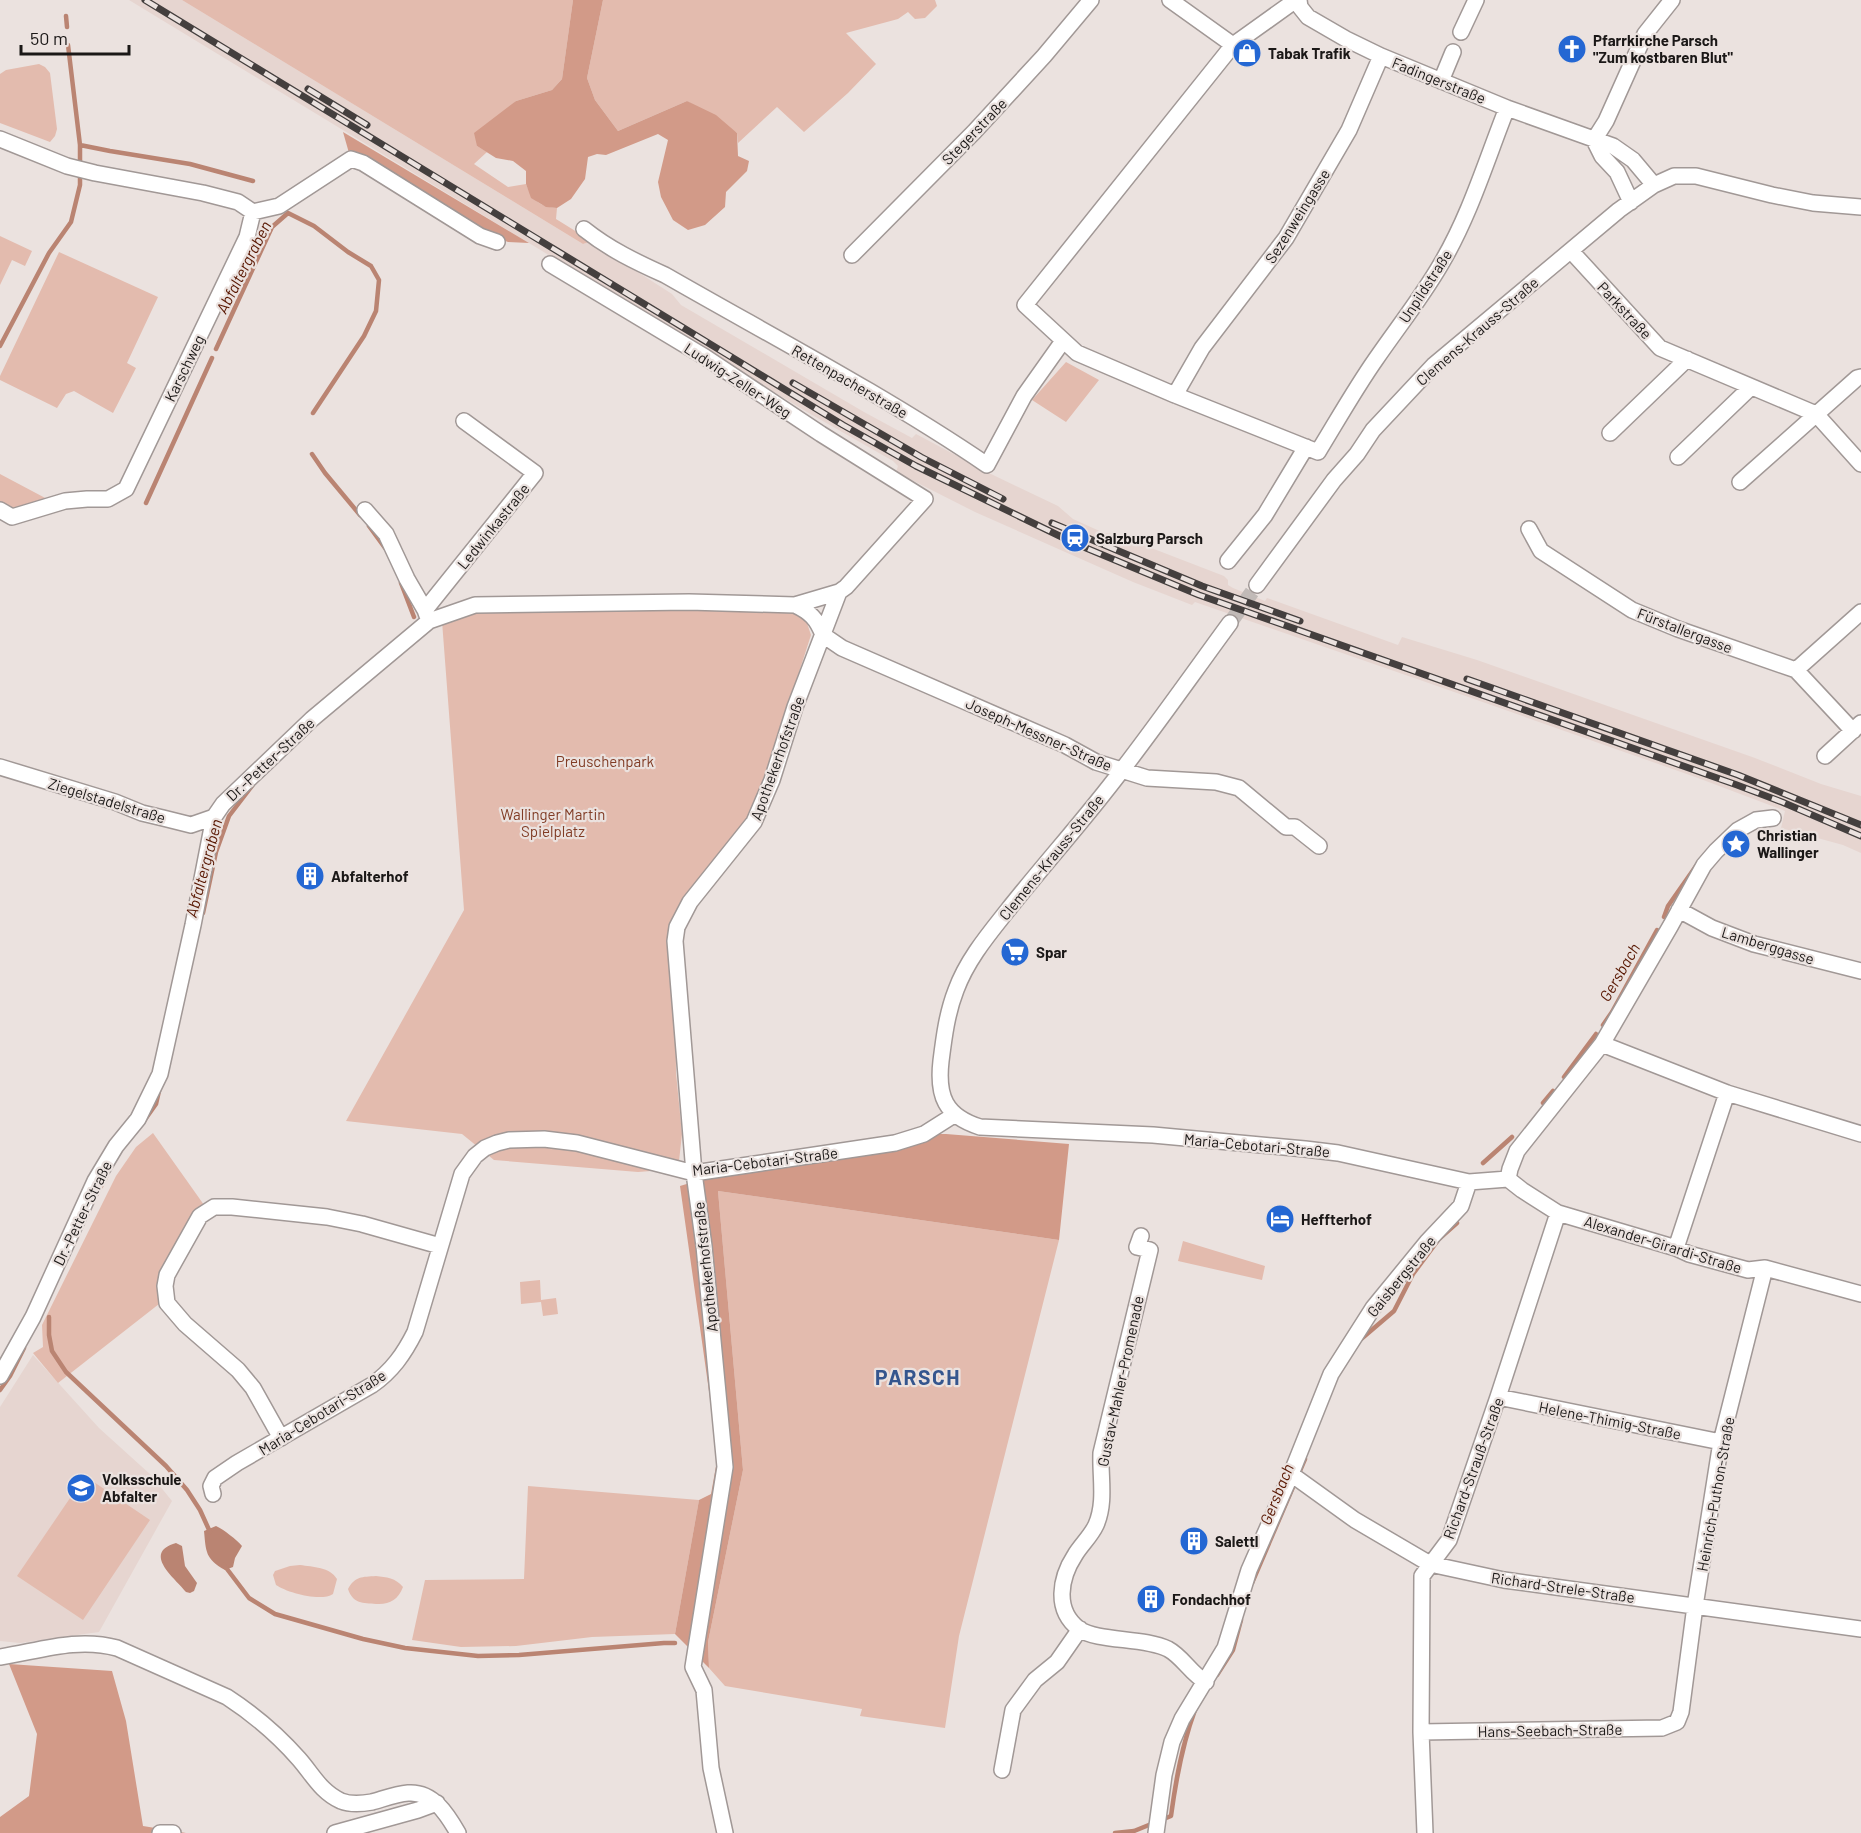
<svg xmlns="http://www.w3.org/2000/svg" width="1861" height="1833" font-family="Barlow,sans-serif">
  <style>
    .built { fill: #e6d5d0 }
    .green { fill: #e3bbae }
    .forest { fill: #d29a88 }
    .water { fill: #ba8472 }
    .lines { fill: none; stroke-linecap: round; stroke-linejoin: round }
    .stream { stroke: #ba8472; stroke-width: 4.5 }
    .minor-tunnel { stroke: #c1bab7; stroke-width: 15; stroke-dasharray: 15 8; stroke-linecap: butt }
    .minor-casing { stroke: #a19896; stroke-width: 18 }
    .minor { stroke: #fff; stroke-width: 15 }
    .rail-casing { stroke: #443f3e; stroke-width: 7 }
    .rail { stroke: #ebe2df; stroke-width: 4.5; stroke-dasharray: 14; stroke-linecap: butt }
    .labels { text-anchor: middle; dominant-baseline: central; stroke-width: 4.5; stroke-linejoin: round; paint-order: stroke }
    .poi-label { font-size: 15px; font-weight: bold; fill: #1b1817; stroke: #ebe2df; text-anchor: start }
    .street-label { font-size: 15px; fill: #1b1817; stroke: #ebe2df }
    .park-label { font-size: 15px; fill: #813c25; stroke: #ebe2df }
    .water-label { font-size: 16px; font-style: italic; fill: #581600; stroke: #ebe2df }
    .district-label { font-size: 21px; font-weight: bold; letter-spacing: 1.5px; fill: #35568e; stroke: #ebe2df }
  </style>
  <rect width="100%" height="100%" fill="#ebe2df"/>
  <!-- built -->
  <path class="built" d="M129,0H182L583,244L589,242L633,269L672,294L681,305L864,412L912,438L916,434L991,474L1058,506L1073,519L1104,533L1115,534L1224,576L1228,580V585L1233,588L1265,601L1267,598L1398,645L1402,637L1477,660L1755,758L1821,784L1861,796V853L1843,845L1781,828L1785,811L1698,778L1420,680L1195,602L1192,605L1133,582L975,512L896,472L898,466L893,461L807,412Z
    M33,1355L99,1428L151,1475L172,1501L99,1632L20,1643L0,1641V1407Z"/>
  <!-- green -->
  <path class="green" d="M182,0H573L562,79L552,90L516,101L477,146L487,152L474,164L508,187L526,184C532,200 540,207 557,208L556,219L585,237L589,242L583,244Z
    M603,0H935L937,6L925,18L915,19L908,12L898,19L846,33L876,64L848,93L804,132L777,107L738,143L737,133L687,101L618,131L595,100L587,78Z
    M39,64L45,67L50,73L57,129L55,136L50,142L0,123V74L6,70Z
    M0,236L32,251L25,266L12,260L0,285Z
    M59,252L158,297L127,363L136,368L113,413L74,391L66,394L57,408L0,380V376Z
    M1066,362L1099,380L1066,422L1032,400Z
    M0,474L49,500L12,509L0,502Z
    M787,606L804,614L811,635L782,725L772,780L675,941L676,1073L682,1134L679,1161H677V1169L638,1172L494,1160L462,1134L346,1121L464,910L441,608L644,609Z
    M153,1133L209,1212L159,1304L58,1383L33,1353L43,1347L42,1325L116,1176L136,1147Z
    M718,1191L1059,1240L959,1636L945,1728L860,1716L862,1709L725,1686L709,1668L708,1642L743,1470Z
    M1183,1241L1265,1266L1262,1280L1178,1261Z
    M540,1280L541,1300L556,1298L558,1314L543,1316L541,1302L521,1304L520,1282Z
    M85,1476L150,1520L83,1620L17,1576Z
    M528,1486L699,1500L675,1634L592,1637L516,1646L461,1647L412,1640L425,1580L524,1579Z
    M300,1565C313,1567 330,1567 337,1579L333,1594C321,1602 288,1593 276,1585L273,1575L275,1571L290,1566Z
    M376,1576C386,1577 396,1578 403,1587C398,1600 389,1605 376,1604C363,1603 353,1604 348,1589C355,1576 362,1577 376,1576Z"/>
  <!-- forest -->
  <path class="forest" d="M573,0H603L587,78L595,100L618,131L687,101L716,115L737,133L738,156L749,161L747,171L726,192L725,207L705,225L688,230L673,220L661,197L658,182L668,140L658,134L606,155L597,154L588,157L585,179L571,199L557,208L546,207L531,198L526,184V171L513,161L496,158L477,146L474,133L516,101L552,90L562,79Z
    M343,132L529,243L508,242L487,234L349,153Z
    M901,1134H946L1069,1144L1059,1240L718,1191L743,1470L708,1642L709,1668L675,1634L699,1500L711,1494L718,1455L680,1186L792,1152Z
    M9,1664L112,1671L126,1721L143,1826L186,1833H0V1817L29,1796L37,1734Z"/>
  <!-- water -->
  <path class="water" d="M216,1526C223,1529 237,1540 242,1546L235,1558L233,1567L225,1570C205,1559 206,1551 204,1531Z
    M176,1543L182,1546L185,1566L197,1583L194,1591L190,1593L186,1592C176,1579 141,1553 176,1543Z"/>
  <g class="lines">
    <!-- stream -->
    <path class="stream" d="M66,16L67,27
      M68,45L80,145V165
      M80,145L110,151L190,164L253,181
      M0,346L49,253L71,222L80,185V174
      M216,349L272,227L288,213L314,226L348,252L371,266L379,280L376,311L364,336L313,413
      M312,454L325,473L360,515
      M146,503L212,358
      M369,526L385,548
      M401,583L414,617
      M203,913L216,852L229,816L252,786
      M1664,917L1668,906L1696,866
      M1603,1025L1612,1012L1657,930
      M1564,1077L1596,1034
      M1543,1103L1553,1091
      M144,1121L156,1104L159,1091
      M1483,1163L1512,1137
      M97,1194L106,1177
      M49,1317V1335L52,1351L66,1372L166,1466L187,1490L200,1510L210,1532
      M1360,1340L1394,1311L1413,1274L1439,1239L1457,1223
      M0,1390L10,1376L24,1348
      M224,1565L249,1598L275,1614L363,1639L405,1648L478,1656L519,1655L664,1643H675
      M1252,1583L1305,1459
      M1217,1675L1233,1650L1241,1620
      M1115,1833L1134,1831L1171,1816C1176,1779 1182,1745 1195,1710"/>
    <!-- minor-tunnel -->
    <path class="minor-tunnel" d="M1230,623L1257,585"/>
    <!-- minor casing -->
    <g class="minor-casing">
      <path id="minor" d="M1170,0L1233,45
        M1296,0L1233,45L1025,305L1077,353L1175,395L1318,452C1337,421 1355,389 1376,359C1398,327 1422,297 1441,264C1470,215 1486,161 1507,108
        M1299,0L1300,7L1308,17L1346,39L1381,56L1507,108L1613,146L1633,160L1654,185
        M1461,32L1476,0
        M1441,81L1453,52
        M0,139L67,166L95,173L203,193L238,202L253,212L279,206L351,159L363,163L480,236L497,242
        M1594,140L1606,121L1645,34L1672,0
        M1594,140L1602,156L1617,172L1631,202
        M584,229C609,249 636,262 665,275C773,337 884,395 987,465L1024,396L1063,341
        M1571,251L1660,348L1816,414L1861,464
        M852,255L974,132L1044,56L1091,0
        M1175,395L1202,348L1286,238L1349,130L1381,56
        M1610,433L1687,359
        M1678,457L1751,387
        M1740,482L1857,378L1861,377
        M0,510L12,517L65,501L87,499H108L126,489L247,237L253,212
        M365,510L386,534L407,579L425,610
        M1529,529L1541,551L1632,610L1678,629L1796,670L1853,731
        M1228,561L1265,515L1306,447
        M1257,585L1334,480L1357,454L1373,430L1434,365L1619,210L1654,185L1674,176H1696L1772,195L1813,203L1861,207
        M795,605C810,612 817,619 823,635
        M429,621L425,610L535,473L464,421
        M1230,623C1194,672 1159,722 1122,770C1086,818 1045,863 1007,911C988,935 967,960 956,990C947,1013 944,1037 941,1061C937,1096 945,1116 980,1127L1153,1135L1305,1149L1338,1153L1469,1182L1508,1179
        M823,635L842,648L1065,745L1096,762L1147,778L1216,782L1239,788L1286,827H1295L1319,846
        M1796,670L1861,612
        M1825,756L1861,723
        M0,767L115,802L142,813L163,818L191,825L214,817
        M1679,910L1712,928L1754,944L1861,971
        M1602,1044L1727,1093L1861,1134
        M1508,1179L1510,1169L1517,1151L1602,1044L1671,925L1704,865L1716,851L1738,830L1756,820L1773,818
        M1508,1179L1522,1190L1558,1213L1676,1248L1689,1254L1748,1270L1765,1268L1861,1294
        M1141,1236L1137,1247L1150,1250L1101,1453C1100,1477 1106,1502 1096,1525C1091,1536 1081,1545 1075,1555C1060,1578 1054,1610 1079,1629C1098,1642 1144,1637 1168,1649C1183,1657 1191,1674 1206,1682
        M1676,1248L1727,1093
        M0,1376L33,1317L95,1181L116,1146L138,1119L160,1074L193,925L214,817L223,804L312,719L429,621L475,605L689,602L795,605L839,592L846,587L925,499L821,434L705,357L550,264
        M1498,1397L1721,1442
        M281,1438L253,1388L238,1370L185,1324L167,1303L165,1286L167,1275L200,1216L214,1207H232L327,1217L362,1224L440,1246
        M1291,1474L1355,1520L1430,1564L1504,1580L1861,1629
        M213,1494L211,1486L215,1478L237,1463L372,1385C392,1371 404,1354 415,1332L462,1174L475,1156L485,1148L497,1143L509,1140L544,1139L577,1143L694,1173L895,1143L924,1134L954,1115
        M0,1657C39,1651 77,1637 117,1648L227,1697C253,1714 278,1735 299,1759C313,1775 321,1792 341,1801C351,1805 361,1804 372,1802C383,1799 396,1794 408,1793C433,1791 447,1814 458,1833
        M1421,1732L1662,1728L1677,1722L1681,1712L1695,1606L1721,1442L1765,1268
        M1002,1770L1013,1710L1035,1680L1057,1662L1080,1629
        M160,1833H173
        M335,1833L418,1810L437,1803
        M725,1833L711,1768L704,1690L693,1667L725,1467L704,1246L694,1173L675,941L677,927L690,902L754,822L772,780L795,707L839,592
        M1156,1833L1164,1775L1172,1742L1182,1719L1225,1648L1249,1570L1289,1479L1331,1374L1373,1308L1427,1242L1461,1206L1469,1182
        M1425,1833L1421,1732L1422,1576L1449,1540L1498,1397L1558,1213"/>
    </g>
    <!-- minor -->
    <use href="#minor" class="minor"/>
    <!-- rail casing -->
    <g class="rail-casing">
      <path id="rail" d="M145,0L843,425L916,466L1074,543L1199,595L1737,785L1782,802L1861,836
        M308,89L367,125
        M793,383L921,457L1003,499
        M1052,523L1202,586L1300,621
        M1467,679L1738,775L1861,825"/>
    </g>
    <!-- rail -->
    <use href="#rail" class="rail"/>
  </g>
  <!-- icons -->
  <defs>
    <g id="church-disc" transform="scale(1.5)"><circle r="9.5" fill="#2467d3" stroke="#ebe2df"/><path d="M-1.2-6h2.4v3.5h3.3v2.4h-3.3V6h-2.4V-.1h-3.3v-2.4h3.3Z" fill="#fff"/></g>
    <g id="shop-disc" transform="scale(1.5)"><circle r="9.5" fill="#2467d3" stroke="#ebe2df"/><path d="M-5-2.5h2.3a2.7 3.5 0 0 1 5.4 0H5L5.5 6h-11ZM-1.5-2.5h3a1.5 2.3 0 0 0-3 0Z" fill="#fff"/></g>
    <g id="station-disc" transform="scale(1.5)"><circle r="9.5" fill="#2467d3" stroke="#ebe2df"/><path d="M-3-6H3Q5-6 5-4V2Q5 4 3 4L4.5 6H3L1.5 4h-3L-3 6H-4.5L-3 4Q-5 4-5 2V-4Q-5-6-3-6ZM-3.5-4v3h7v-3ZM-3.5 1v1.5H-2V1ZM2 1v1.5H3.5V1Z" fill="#fff"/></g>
    <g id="sight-disc" transform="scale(1.5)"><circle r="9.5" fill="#2467d3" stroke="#ebe2df"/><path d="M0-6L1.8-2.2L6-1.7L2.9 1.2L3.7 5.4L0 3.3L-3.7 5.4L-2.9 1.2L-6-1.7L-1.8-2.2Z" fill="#fff"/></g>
    <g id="building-disc" transform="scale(1.5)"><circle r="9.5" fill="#2467d3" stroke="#ebe2df"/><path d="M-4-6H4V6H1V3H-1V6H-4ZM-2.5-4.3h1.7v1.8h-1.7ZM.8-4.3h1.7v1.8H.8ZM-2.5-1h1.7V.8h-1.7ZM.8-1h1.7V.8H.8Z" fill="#fff"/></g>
    <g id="supermarket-disc" transform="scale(1.5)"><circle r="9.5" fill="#2467d3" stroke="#ebe2df"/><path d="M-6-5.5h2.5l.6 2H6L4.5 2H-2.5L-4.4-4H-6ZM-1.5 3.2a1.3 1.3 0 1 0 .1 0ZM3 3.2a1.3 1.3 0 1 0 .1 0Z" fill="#fff"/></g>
    <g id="hotel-disc" transform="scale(1.5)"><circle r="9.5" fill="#2467d3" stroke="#ebe2df"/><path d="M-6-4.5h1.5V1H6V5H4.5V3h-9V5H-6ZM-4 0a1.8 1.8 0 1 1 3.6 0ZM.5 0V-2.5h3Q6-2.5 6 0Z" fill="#fff"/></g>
    <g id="school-disc" transform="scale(1.5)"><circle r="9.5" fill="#2467d3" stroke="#ebe2df"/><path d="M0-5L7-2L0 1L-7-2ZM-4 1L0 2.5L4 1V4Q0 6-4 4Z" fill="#fff"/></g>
  </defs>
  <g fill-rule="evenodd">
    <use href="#church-disc" x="1572" y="49"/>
    <use href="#shop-disc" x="1247" y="53"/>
    <use href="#station-disc" x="1075" y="538"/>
    <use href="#sight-disc" x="1736" y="844"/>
    <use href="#building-disc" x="310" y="876"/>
    <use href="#supermarket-disc" x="1015" y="952"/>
    <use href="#hotel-disc" x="1280" y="1219"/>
    <use href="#school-disc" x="81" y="1488"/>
    <use href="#building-disc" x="1194" y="1541"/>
    <use href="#building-disc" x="1151" y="1599"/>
  </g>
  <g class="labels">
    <!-- poi labels -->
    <g class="poi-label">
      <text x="1593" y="40">Pfarrkirche Parsch<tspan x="1593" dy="17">"Zum kostbaren Blut"</tspan></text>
      <text x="1268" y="53">Tabak Trafik</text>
      <text x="1096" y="538">Salzburg Parsch</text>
      <text x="1757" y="835">Christian<tspan x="1757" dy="17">Wallinger</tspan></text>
      <text x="331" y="876">Abfalterhof</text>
      <text x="1036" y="952">Spar</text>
      <text x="1301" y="1219">Heffterhof</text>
      <text x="102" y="1479">Volksschule<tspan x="102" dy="17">Abfalter</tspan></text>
      <text x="1215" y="1541">Salettl</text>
      <text x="1172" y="1599">Fondachhof</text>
    </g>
    <!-- street labels -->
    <g class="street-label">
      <text transform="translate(1439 80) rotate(22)">Fadingerstraße</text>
      <text transform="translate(974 131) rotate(-46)">Stegerstraße</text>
      <text transform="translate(1297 216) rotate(-58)">Sezenweingasse</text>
      <text transform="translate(1425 286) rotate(-57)">Unpildstraße</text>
      <text transform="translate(1625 310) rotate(47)">Parkstraße</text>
      <text transform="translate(1477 331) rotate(-41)">Clemens-Krauss-Straße</text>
      <text transform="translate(184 368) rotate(-64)">Karschweg</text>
      <text transform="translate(738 380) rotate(33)">Ludwig-Zeller-Weg</text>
      <text transform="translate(850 381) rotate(30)">Rettenpacherstraße</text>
      <text transform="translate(493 526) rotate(-51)">Ledwinkastraße</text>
      <text transform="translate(1685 630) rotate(21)">Fürstallergasse</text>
      <text transform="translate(1039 734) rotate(24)">Joseph-Messner-Straße</text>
      <text transform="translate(777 758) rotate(-70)">Apothekerhofstraße</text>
      <text transform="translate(270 759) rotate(-43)">Dr.-Petter-Straße</text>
      <text transform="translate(107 800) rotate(17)">Ziegelstadelstraße</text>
      <text transform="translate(1051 857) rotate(-51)">Clemens-Krauss-Straße</text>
      <text transform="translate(1768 945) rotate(17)">Lamberggasse</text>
      <text transform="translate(1257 1145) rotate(5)">Maria-Cebotari-Straße</text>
      <text transform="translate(765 1161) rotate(-7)">Maria-Cebotari-Straße</text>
      <text transform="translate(82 1213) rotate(-64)">Dr.-Petter-Straße</text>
      <text transform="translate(1663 1244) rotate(17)">Alexander-Girardi-Straße</text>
      <text transform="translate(705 1267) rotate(-96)">Apothekerhofstraße</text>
      <text transform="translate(1401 1276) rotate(-51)">Gaisbergstraße</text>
      <text transform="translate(1120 1381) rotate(-78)">Gustav-Mahler-Promenade</text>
      <text transform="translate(322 1412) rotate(-32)">Maria-Cebotari-Straße</text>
      <text transform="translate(1610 1420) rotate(11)">Helene-Thimig-Straße</text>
      <text transform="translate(1473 1468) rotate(-70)">Richard-Strauß-Straße</text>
      <text transform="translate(1715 1494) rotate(-80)">Heinrich-Puthon-Straße</text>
      <text transform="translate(1563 1587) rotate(8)">Richard-Strele-Straße</text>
      <text transform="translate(1550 1730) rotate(-1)">Hans-Seebach-Straße</text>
    </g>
    <!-- park labels -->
    <g class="park-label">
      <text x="605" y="761">Preuschenpark</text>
      <text x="553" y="814">Wallinger Martin<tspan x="553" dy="17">Spielplatz</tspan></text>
    </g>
    <!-- water labels -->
    <g class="water-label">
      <text transform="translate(243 267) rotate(-63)">Abfaltergraben</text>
      <text transform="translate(203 868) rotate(-75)">Abfaltergraben</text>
      <text transform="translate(1619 972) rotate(-60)">Gersbach</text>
      <text transform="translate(1276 1494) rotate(-68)">Gersbach</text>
    </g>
    <!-- district labels -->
    <g class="district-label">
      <text x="918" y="1376">PARSCH</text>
    </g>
  </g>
  <!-- scale -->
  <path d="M21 45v9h108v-9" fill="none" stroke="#1b1817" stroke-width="3"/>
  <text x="30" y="45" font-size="18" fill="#1b1817" stroke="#ebe2df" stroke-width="4.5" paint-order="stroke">50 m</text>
</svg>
